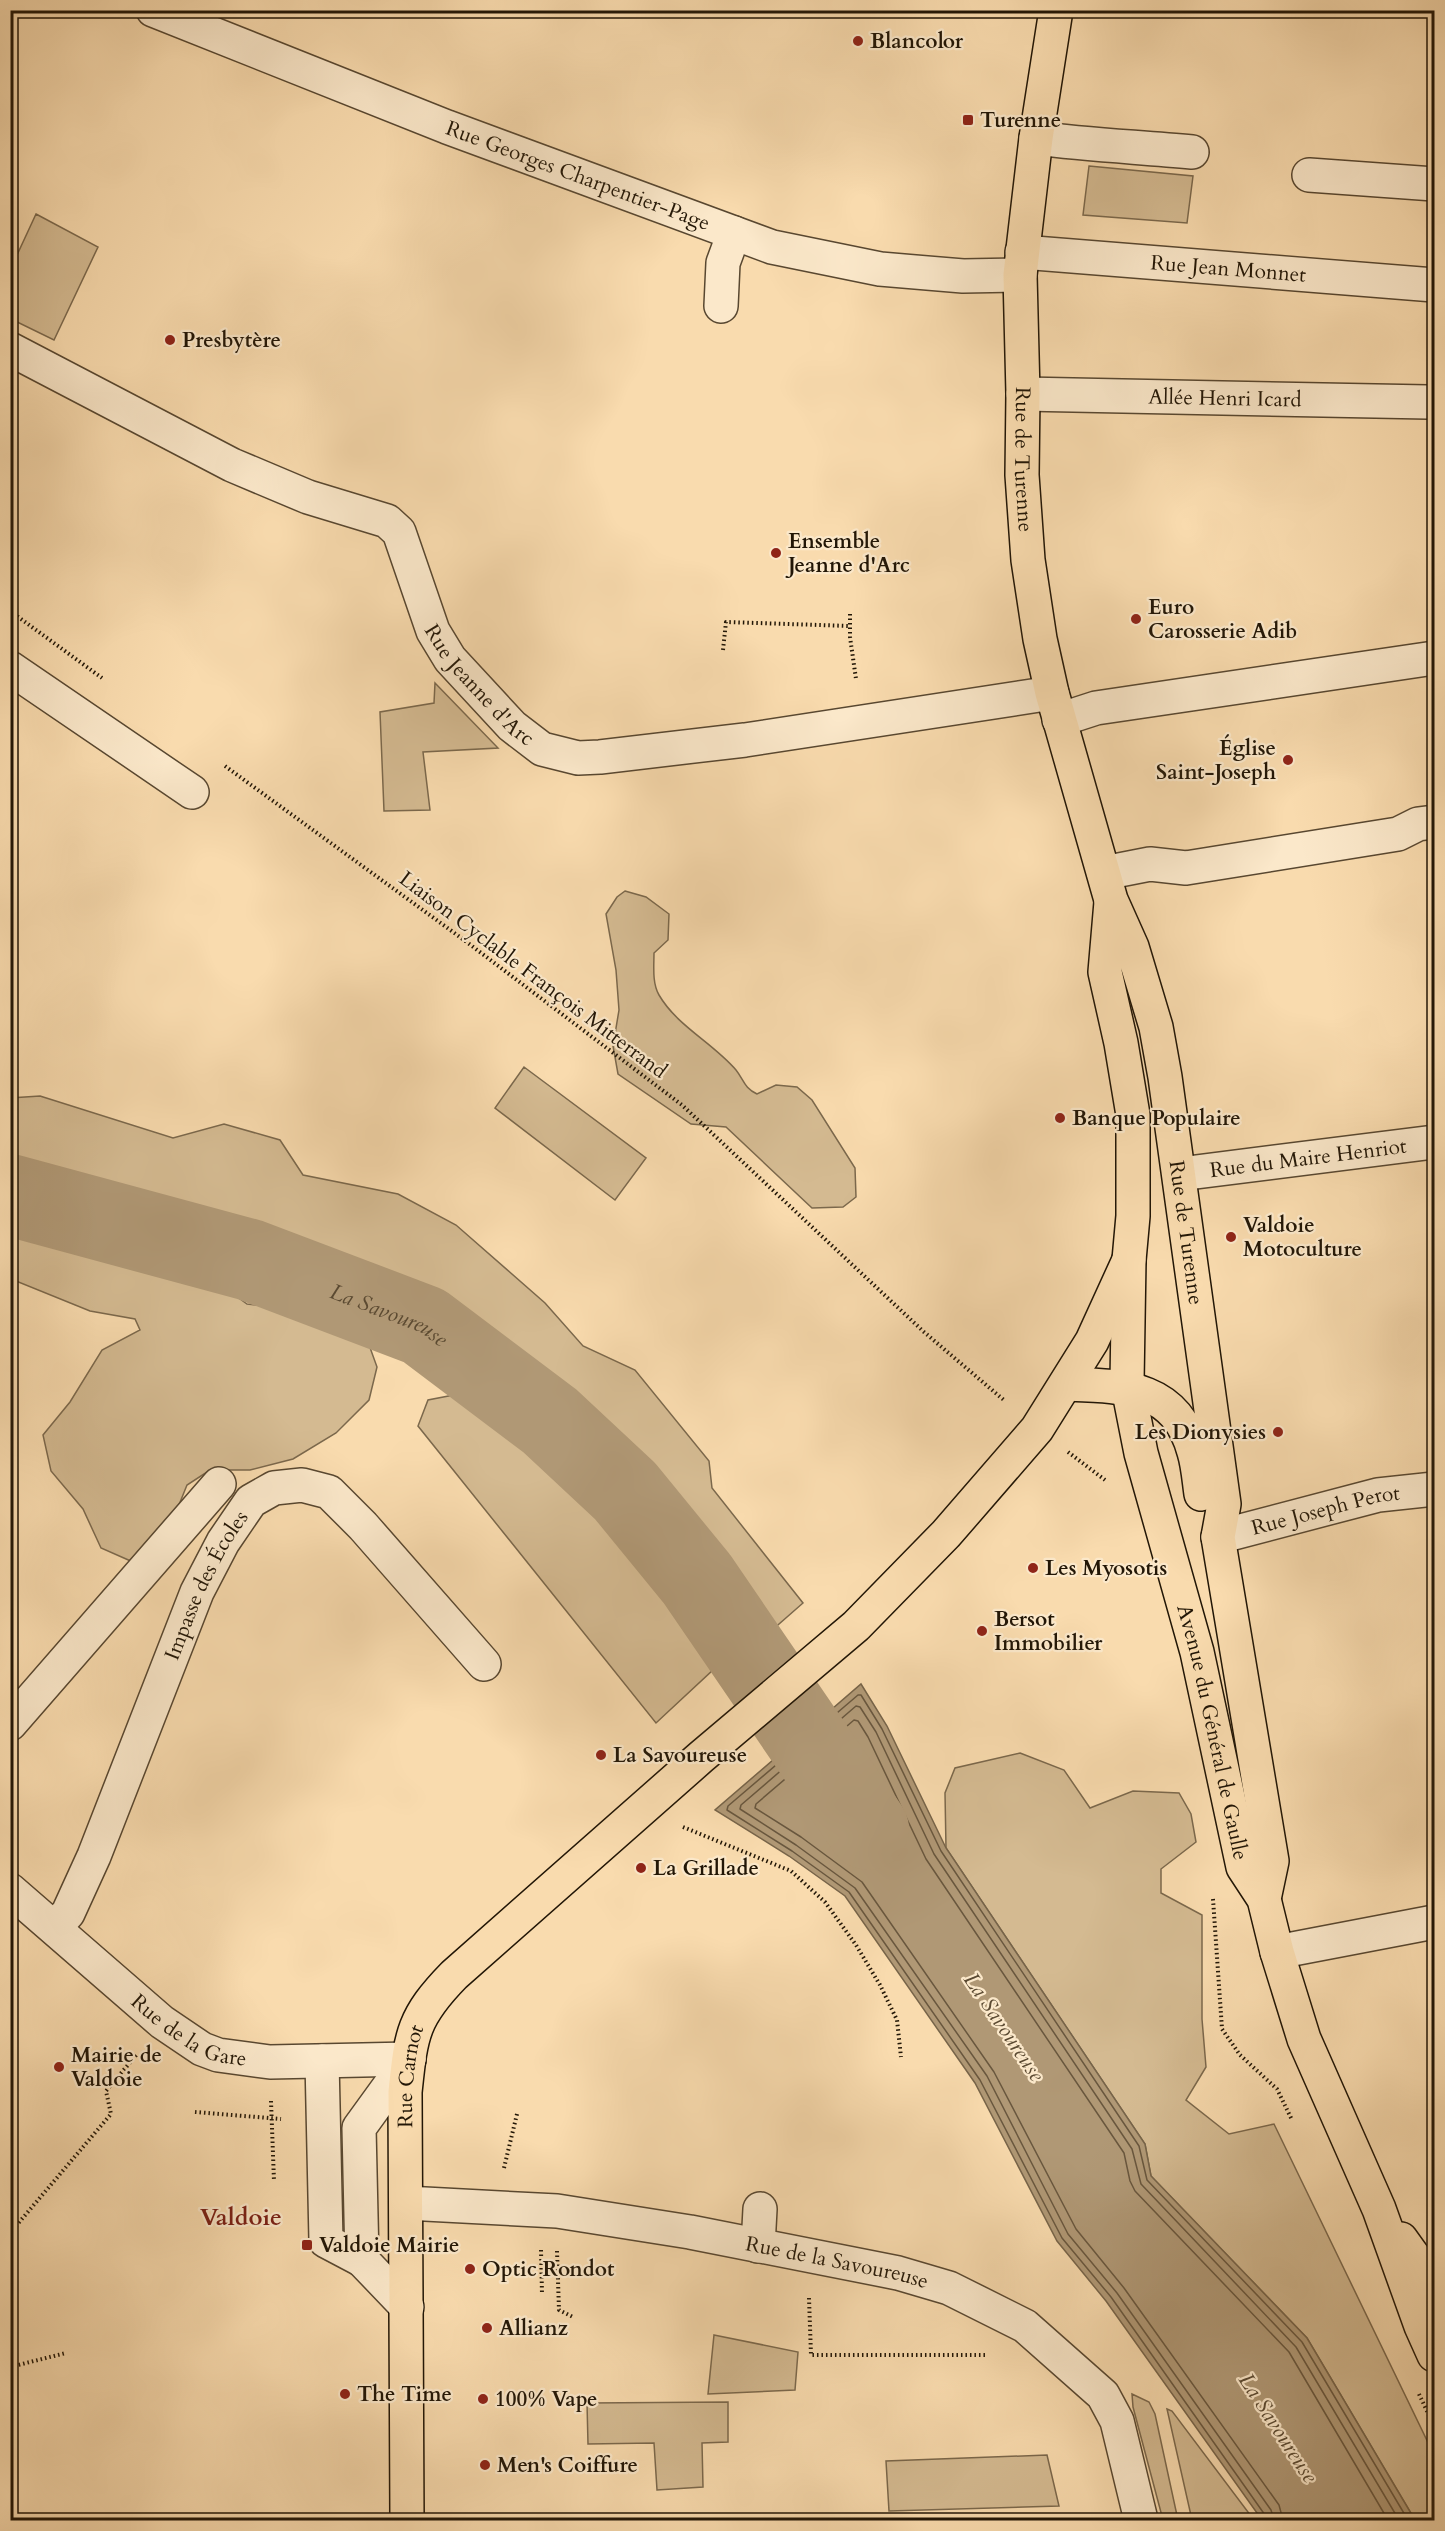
<svg xmlns="http://www.w3.org/2000/svg" width="1445" height="2531" font-family="Cardo,serif">
  <style>
    .green { fill: #d4ba91; stroke: #7b684c; stroke-width: 1.5 }
    .water { fill: #b09875; stroke: #776449; stroke-width: 1.5 }
    .lines { fill: none; stroke-linecap: round; stroke-linejoin: round }
    .shore { stroke: #69573e; stroke-width: 1.5 }
    .river { stroke: #b09875; stroke-width: 82 }
    .minor-casing { stroke: #584730; stroke-width: 36 }
    .major-casing { stroke: #221606; stroke-width: 36 }
    .path { stroke: #221606; stroke-width: 4; stroke-dasharray: 1.5 3; stroke-linecap: butt }
    .minor { stroke: #fbe8ca; stroke-width: 33 }
    .major { stroke: #f9dbae; stroke-width: 33 }
    .poi-dot { fill: #8f2418; stroke: #fbe8ca; stroke-width: 2 }
    .labels { text-anchor: middle; dominant-baseline: central; stroke-width: 4.5; stroke-linejoin: round; paint-order: stroke }
    .poi-label { font-size: 21px; font-weight: bold; fill: #221606; stroke: #fbe8ca; text-anchor: start }
    .street-label { font-size: 21px; fill: #221606; stroke: #fbe8ca }
    .water-label { font-size: 22px; font-style: italic; fill: #5b4a32; stroke: #fbe8ca }
    .quarter-label { font-size: 24px; font-weight: bold; fill: #7a1f14; stroke: #fbe8ca }
  </style>
  <rect width="100%" height="100%" fill="#f9dbae"/>
  <filter id="stains"><feTurbulence type="fractalNoise" baseFrequency=".00333" numOctaves="4"/><feColorMatrix values="0 0 0 0 .2 0 0 0 0 .09 0 0 0 0 .02 0 0 0 .5 -.17"/></filter>
  <radialGradient id="worn" r=".72"><stop offset=".6" stop-color="#630" stop-opacity="0"/><stop offset="1" stop-color="#630" stop-opacity=".3"/></radialGradient>
  <!-- green -->
  <path class="green" d="M1089,166L1193,176L1187,223L1083,215Z
    M36,214L98,247L54,340L11,319V268Z
    M435,683L498,748L423,752L430,810L384,811L380,712L434,703Z
    M625,891L646,897L669,914L668,940L654,953C654,966 652,983 659,995C677,1026 713,1043 736,1070C744,1080 744,1088 757,1094L776,1085L797,1087L812,1100L855,1168L856,1197L843,1207L812,1208L726,1127L691,1124L618,1074L613,1046L619,1010L616,970L606,914L617,897Z
    M524,1067L646,1158L615,1200L495,1108Z
    M40,1096L173,1138L224,1124L280,1140L303,1175L398,1194L456,1225L545,1303L583,1346L635,1370L709,1461L712,1488L803,1603L771,1631L745,1610L728,1572L698,1521L655,1484L585,1409L555,1398L499,1362L477,1330L450,1306L376,1293L333,1264L276,1263L191,1231L111,1239L138,1249L178,1269L212,1278L247,1304L306,1310L368,1342L377,1367L369,1400L336,1433L293,1459L250,1470H210L187,1485L168,1532L133,1562L101,1548L83,1509L51,1471L43,1435L70,1402L102,1350L140,1330L135,1319L90,1311L11,1279L10,1098Z
    M469,1392L527,1426L587,1485L641,1548L715,1668L656,1723L418,1426L428,1400Z
    M1020,1753L1064,1770L1090,1808L1133,1791L1179,1793L1191,1814L1196,1842L1161,1869V1893L1202,1915V2019L1206,2067L1186,2100L1229,2134L1274,2124L1434,2455V2520H1415L1307,2338L1151,2176L1145,2144L946,1848L945,1793L955,1768Z
    M714,2335L798,2352L795,2390L708,2394Z
    M1132,2394L1149,2402L1155,2414L1178,2520H1163L1133,2407Z
    M728,2402V2442L702,2443L703,2487L657,2490L654,2443L588,2444L587,2403Z
    M1167,2409L1172,2411L1254,2520H1192Z
    M1047,2455L1059,2506L889,2511L886,2461Z"/>
  <!-- water -->
  <path class="water" d="M861,1684L887,1726L946,1848L1145,2144L1151,2176L1307,2338L1415,2520H1262L1106,2301L1057,2241L975,2083L845,1896L789,1856L715,1810Z"/>
  <g class="lines">
    <!-- shore -->
    <path class="shore" d="M1267,2520L1265,2515L1111,2297L1062,2238L980,2080L849,1892L792,1851L727,1810L728,1806L858,1695H861L882,1729L941,1851L1139,2146L1147,2180L1302,2342L1408,2520
      M1274,2520L1271,2510L1117,2293L1068,2234L987,2076L855,1888L796,1845L740,1809L741,1805L856,1706L860,1707L876,1732L934,1854L1132,2149L1141,2184L1296,2347L1399,2520
      M1283,2520L1279,2505L1124,2288L1076,2229L994,2072L862,1882L801,1837L755,1808L756,1804L854,1720L858,1721L868,1737L926,1859L1124,2153L1130,2181L1135,2191L1289,2352L1388,2520"/>
    <!-- river -->
    <path class="river" id="s1" d="M10,1195L250,1260L424,1326L550,1421L625,1491L697,1579L868,1829"/>
    <!-- minor casing -->
    <g class="minor-casing">
      <g id="minor">
        <path id="s2" d="M153,10L447,127L772,247L880,269L963,276L1020,275"/>
        <path d="M1036,138C1088,145 1140,147 1192,152"/>
        <path d="M1309,175L1434,184"/>
        <path id="s3" d="M1022,252L1434,285"/>
        <path d="M721,306L723,263L734,233"/>
        <path id="s4" d="M10,349L232,465L308,497L387,521L399,532L433,631L450,659L512,726L542,749L578,758L600,757L745,740L1052,693"/>
        <path id="s5" d="M1023,394L1428,402"/>
        <path d="M10,668L192,792"/>
        <path d="M1059,720L1096,708L1434,658"/>
        <path d="M1104,873L1150,864L1186,868L1398,834L1418,824L1434,822"/>
        <path id="s6" d="M1180,1174L1434,1142"/>
        <path id="s7" d="M1218,1537L1378,1495L1434,1489"/>
        <path d="M10,1724L219,1484"/>
        <path id="s8" d="M10,1890L162,2022L202,2049L218,2055L270,2062L409,2059"/>
        <path id="s9" d="M55,1927L68,1913L94,1856L197,1592L223,1542L251,1501L274,1488L302,1485L329,1492L363,1526L484,1664"/>
        <path d="M1277,1952L1434,1922"/>
        <path d="M322,2061L326,2241L362,2260"/>
        <path id="s10" d="M406,2203L557,2211L690,2232L898,2273L949,2288L1025,2326L1103,2395L1117,2421L1141,2520"/>
        <path d="M758,2246L760,2209"/>
        <path d="M407,2307L362,2260L359,2128L409,2059"/>
      </g>
    </g>
    <!-- major casing -->
    <g class="major-casing">
      <g id="major">
        <path id="s11" d="M1056,10L1036,138L1020,275L1023,394L1022,475L1028,560L1040,639L1052,693L1111,900L1132,947L1156,1027L1165,1077L1224,1504L1218,1537L1272,1861L1264,1899"/>
        <path id="s12" d="M1111,902L1105,972L1121,1043L1133,1115V1216L1129,1260L1127,1382L1141,1453L1197,1652L1243,1867L1264,1899L1277,1952L1304,2039L1379,2209L1421,2326L1434,2355"/>
        <path d="M1066,1384C1124,1386 1176,1386 1194,1452C1198,1465 1199,1480 1201,1494"/>
        <path d="M1401,2239L1434,2285"/>
        <path id="s13" d="M407,2520L405,2092C411,2035 412,2018 454,1975L701,1757L856,1626L946,1534L1037,1429L1092,1341L1129,1260"/>
      </g>
    </g>
    <!-- path -->
    <path class="path" d="M10,611L102,678
      M850,614V637L856,679
      M723,650L726,622L850,626
      M225,766L464,940L682,1105L924,1332L1005,1401
      M1068,1452L1105,1480
      M683,1827L791,1871L825,1902L856,1945L880,1985L897,2020L901,2057
      M1213,1899L1222,2029L1240,2055L1277,2089L1292,2120
      M271,2101L274,2181
      M195,2112L281,2119
      M504,2168L517,2114
      M10,2233L111,2114L106,2091L138,2053
      M541,2250L542,2294
      M557,2251L559,2310L573,2317
      M809,2298L811,2355H987
      M10,2367L66,2353
      M1419,2394L1434,2426"/>
    <!-- minor -->
    <use href="#minor" class="minor"/>
    <!-- major -->
    <use href="#major" class="major"/>
  </g>
  <!-- markers -->
  <g class="poi-dot">
    <circle cx="858" cy="41" r="6"/>
    <rect x="962" y="114" width="12" height="12" rx="3"/>
    <circle cx="170" cy="340" r="6"/>
    <circle cx="776" cy="553" r="6"/>
    <circle cx="1136" cy="619" r="6"/>
    <circle cx="1288" cy="760" r="6"/>
    <circle cx="1060" cy="1118" r="6"/>
    <circle cx="1231" cy="1237" r="6"/>
    <circle cx="1278" cy="1432" r="6"/>
    <circle cx="1033" cy="1568" r="6"/>
    <circle cx="982" cy="1631" r="6"/>
    <circle cx="601" cy="1755" r="6"/>
    <circle cx="641" cy="1868" r="6"/>
    <circle cx="59" cy="2067" r="6"/>
    <rect x="301" y="2239" width="12" height="12" rx="3"/>
    <circle cx="470" cy="2269" r="6"/>
    <circle cx="487" cy="2328" r="6"/>
    <circle cx="345" cy="2394" r="6"/>
    <circle cx="483" cy="2399" r="6"/>
    <circle cx="485" cy="2465" r="6"/>
  </g>
  <g class="labels">
    <!-- poi labels -->
    <g class="poi-label">
      <text x="870" y="41">Blancolor</text>
      <text x="980" y="120">Turenne</text>
      <text x="182" y="340">Presbytère</text>
      <text x="788" y="541">Ensemble<tspan x="788" dy="24">Jeanne d'Arc</tspan></text>
      <text x="1148" y="607">Euro<tspan x="1148" dy="24">Carosserie Adib</tspan></text>
      <text x="1276" y="748" text-anchor="end">Église<tspan x="1276" dy="24">Saint-Joseph</tspan></text>
      <text x="1072" y="1118">Banque Populaire</text>
      <text x="1243" y="1225">Valdoie<tspan x="1243" dy="24">Motoculture</tspan></text>
      <text x="1266" y="1432" text-anchor="end">Les Dionysies</text>
      <text x="1045" y="1568">Les Myosotis</text>
      <text x="994" y="1619">Bersot<tspan x="994" dy="24">Immobilier</tspan></text>
      <text x="613" y="1755">La Savoureuse</text>
      <text x="653" y="1868">La Grillade</text>
      <text x="71" y="2055">Mairie de<tspan x="71" dy="24">Valdoie</tspan></text>
      <text x="319" y="2245">Valdoie Mairie</text>
      <text x="482" y="2269">Optic Rondot</text>
      <text x="499" y="2328">Allianz</text>
      <text x="357" y="2394">The Time</text>
      <text x="495" y="2399">100% Vape</text>
      <text x="497" y="2465">Men's Coiffure</text>
    </g>
    <!-- street labels -->
    <g class="street-label">
      <text stroke="none"><textPath href="#s2" startOffset="456">Rue Georges Charpentier-Page</textPath></text>
      <text stroke="none"><textPath href="#s3" startOffset="207">Rue Jean Monnet</textPath></text>
      <text stroke="none"><textPath href="#s5" startOffset="202">Allée Henri Icard</textPath></text>
      <text stroke="none"><textPath href="#s11" startOffset="452">Rue de Turenne</textPath></text>
      <text stroke="none"><textPath href="#s4" startOffset="608">Rue Jeanne d'Arc</textPath></text>
      <text transform="translate(533 975) rotate(37)">Liaison Cyclable François Mitterrand</text>
      <text stroke="none"><textPath href="#s6" startOffset="129">Rue du Maire Henriot</textPath></text>
      <text stroke="none"><textPath href="#s11" startOffset="1246">Rue de Turenne</textPath></text>
      <text stroke="none"><textPath href="#s7" startOffset="111">Rue Joseph Perot</textPath></text>
      <text stroke="none"><textPath href="#s9" startOffset="375">Impasse des Écoles</textPath></text>
      <text stroke="none"><textPath href="#s12" startOffset="844">Avenue du Général de Gaulle</textPath></text>
      <text stroke="none"><textPath href="#s8" startOffset="230">Rue de la Gare</textPath></text>
      <text stroke="none"><textPath href="#s13" startOffset="444">Rue Carnot</textPath></text>
      <text stroke="none"><textPath href="#s10" startOffset="436">Rue de la Savoureuse</textPath></text>
    </g>
    <!-- water labels -->
    <g class="water-label">
      <text stroke="none"><textPath href="#s1" startOffset="398">La Savoureuse</textPath></text>
      <text transform="translate(1004 2027) rotate(56)">La Savoureuse</text>
      <text transform="translate(1278 2428) rotate(57)">La Savoureuse</text>
    </g>
    <!-- quarter labels -->
    <g class="quarter-label">
      <text x="241" y="2217">Valdoie</text>
    </g>
  </g>
  <!-- margin -->
  <rect width="1445" height="2531" fill="none" stroke="#f9dbae" stroke-width="36"/>
  <rect x="12" y="12" width="1421" height="2507" fill="none" stroke="#221606" stroke-width="3"/>
  <rect x="18" y="18" width="1409" height="2495" fill="none" stroke="#221606" stroke-width="1.5"/>
  <rect width="100%" height="100%" filter="url(#stains)"/>
  <rect width="100%" height="100%" fill="url(#worn)"/>
</svg>
